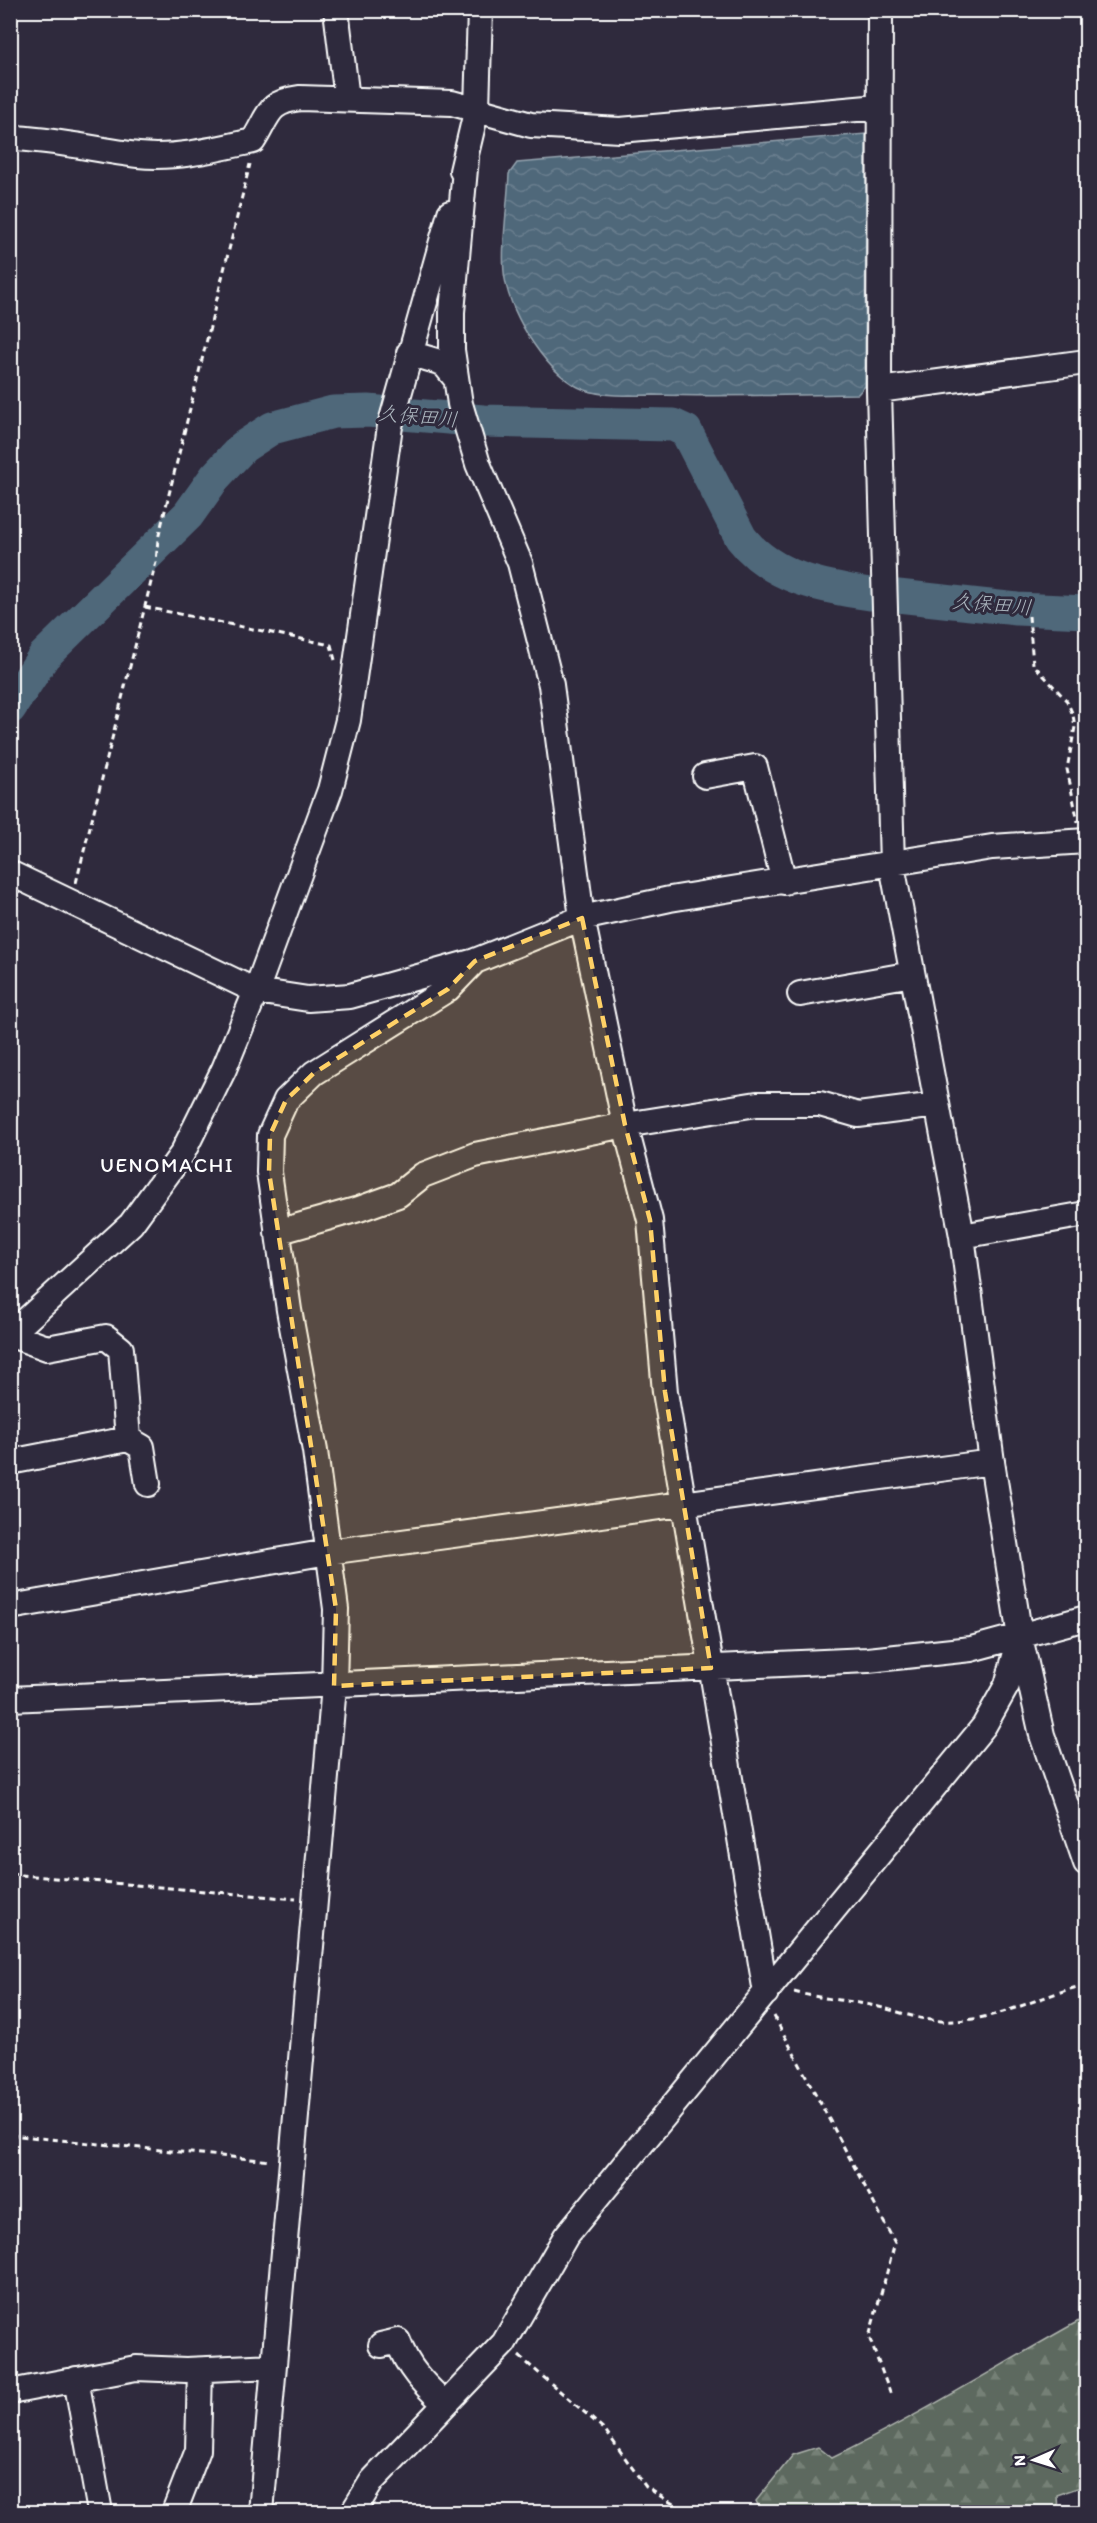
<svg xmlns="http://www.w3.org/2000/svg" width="1097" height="2523" font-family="Itim,'Klee One',sans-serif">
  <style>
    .forest { fill: url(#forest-firs); stroke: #aeb4ae; stroke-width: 1.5 }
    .water { fill: url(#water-waves); stroke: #95a4af; stroke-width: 1.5 }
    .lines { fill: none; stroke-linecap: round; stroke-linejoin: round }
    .river { stroke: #4f677a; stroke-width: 33 }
    .minor-casing { stroke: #fff; stroke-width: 28 }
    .path { stroke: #fff; stroke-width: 3; stroke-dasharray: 6 4.5; stroke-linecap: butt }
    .minor { stroke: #2f2a3d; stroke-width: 24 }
    .marked { fill: #ffd166; fill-opacity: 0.2; stroke: #ffd166; stroke-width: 4.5; stroke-dasharray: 12 8; stroke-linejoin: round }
    .labels { text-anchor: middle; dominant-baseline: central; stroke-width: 6; stroke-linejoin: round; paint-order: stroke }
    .water-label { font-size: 20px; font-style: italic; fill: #b0bbc3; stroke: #2f2a3d }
    .quarter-label { font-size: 21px; letter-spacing: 1.5px; fill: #fff; stroke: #2f2a3d }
  </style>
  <defs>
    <pattern id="forest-firs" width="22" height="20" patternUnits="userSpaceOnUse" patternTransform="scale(1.5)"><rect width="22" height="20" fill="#5d695e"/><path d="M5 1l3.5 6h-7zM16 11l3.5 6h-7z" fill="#758076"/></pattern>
    <pattern id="water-waves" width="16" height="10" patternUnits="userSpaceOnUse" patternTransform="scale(1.5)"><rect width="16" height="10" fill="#4f677a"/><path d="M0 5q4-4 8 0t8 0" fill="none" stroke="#697e8e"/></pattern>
  </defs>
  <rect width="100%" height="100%" fill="#2f2a3d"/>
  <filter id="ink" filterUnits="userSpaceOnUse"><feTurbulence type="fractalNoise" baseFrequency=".0167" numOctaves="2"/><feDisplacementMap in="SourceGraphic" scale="12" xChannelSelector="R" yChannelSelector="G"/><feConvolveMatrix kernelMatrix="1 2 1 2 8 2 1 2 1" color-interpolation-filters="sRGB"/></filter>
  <g filter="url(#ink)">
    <!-- forest -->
    <path class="forest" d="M1086,2317V2485L1057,2495L1058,2512H868L866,2507L837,2512H762L756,2501L793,2455L818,2447L832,2458C919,2416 1001,2364 1086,2317Z"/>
    <!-- water -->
    <path class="water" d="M866,134L865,386L858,394C789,395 721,397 653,395C630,395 606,397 585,390C548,377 511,316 505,279C500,254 508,202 509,174L517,163Z"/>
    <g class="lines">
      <!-- river -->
      <path class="river" d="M898,596L1017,609L1086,612
        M10,708L44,656L188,515L215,477L243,447L272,428L333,412L368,411L483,421L673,425L686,431L741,538C772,578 823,587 870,594"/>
      <!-- minor casing -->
      <g class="minor-casing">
        <path id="minor" d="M336,10L347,99
          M880,10L879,390L892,865L962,1236L992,1462L1020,1637L1042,1735L1086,1863
          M10,138C54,139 96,150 138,155C176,159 216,149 253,141C269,117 266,102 300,98L452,103L531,125L620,130L879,107
          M466,158L452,312V350L460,404L478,464L520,563L551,685L582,918L625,1125L650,1220L665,1392L766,1993
          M462,171L477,108L480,10
          M409,353L443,363L456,379
          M879,390L1086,362
          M705,776L755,767L784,882
          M10,873L256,991L308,999L350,996L475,961L582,918L670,899L992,847L1086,841
          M800,994L912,974
          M277,1232L359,1209L398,1195L423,1175L475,1155L625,1125L757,1104H820L858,1115L937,1105
          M962,1236L1086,1214
          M10,1335L131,1224L182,1154L224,1069L256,991L330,790L348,720L390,426L450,213
          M11,1335L47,1348L106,1337L121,1349L128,1439
          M10,1462L128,1439L142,1447L148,1484
          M10,1607L328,1552L992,1462
          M10,1699L868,1660L971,1649L1086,1618
          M381,2345L398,2341C408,2369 424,2384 445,2404
          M76,2379L100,2512
          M10,2392L136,2368L186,2370L272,2366
          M174,2512L198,2450L200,2370
          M261,2512L334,1686L336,1609L315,1451L289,1310L269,1172L270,1135L286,1100L314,1073L448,989L475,961
          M353,2512L372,2481L504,2343L566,2236L984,1726L1007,1685L1019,1642"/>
      </g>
      <!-- path -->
      <path class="path" d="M145,607L331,645L335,660
        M1029,616L1033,664L1067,701L1073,715L1075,727L1067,769L1078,822
        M76,883L156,562L158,539L250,164
        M10,1874L296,1899
        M794,1992C821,1999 848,2000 875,2006C914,2015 930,2026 973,2019C1012,2013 1048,1993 1086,1985
        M774,2016L895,2243L869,2337L892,2398
        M10,2135L271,2161
        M519,2356L605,2430L646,2487L686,2512"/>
      <!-- minor -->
      <use href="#minor" class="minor"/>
    </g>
  </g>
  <!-- marked area -->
  <path class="marked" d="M582,918L625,1125L650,1220L665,1392L711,1668L334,1686L336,1609L269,1172L270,1135L286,1100L314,1073L448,989L475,961Z"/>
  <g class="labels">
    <!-- water labels -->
    <g class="water-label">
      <text transform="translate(418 416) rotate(5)">久保田川</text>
      <text transform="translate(992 604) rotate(5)">久保田川</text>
    </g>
    <!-- quarter labels -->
    <g class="quarter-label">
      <text x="167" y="1164">UENOMACHI</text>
    </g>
  </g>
  <!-- margin -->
  <rect width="1097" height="2523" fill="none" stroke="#2f2a3d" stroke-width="36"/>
  <rect x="18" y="18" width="1061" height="2487" fill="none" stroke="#fff" stroke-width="2" filter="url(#ink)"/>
  <!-- north arrow -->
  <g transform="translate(1034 2460) rotate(267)" stroke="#2f2a3d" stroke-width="4.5" paint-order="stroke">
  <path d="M0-4.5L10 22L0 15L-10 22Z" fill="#ffffff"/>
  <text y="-9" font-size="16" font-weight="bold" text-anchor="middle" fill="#ffffff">N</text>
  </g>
</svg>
